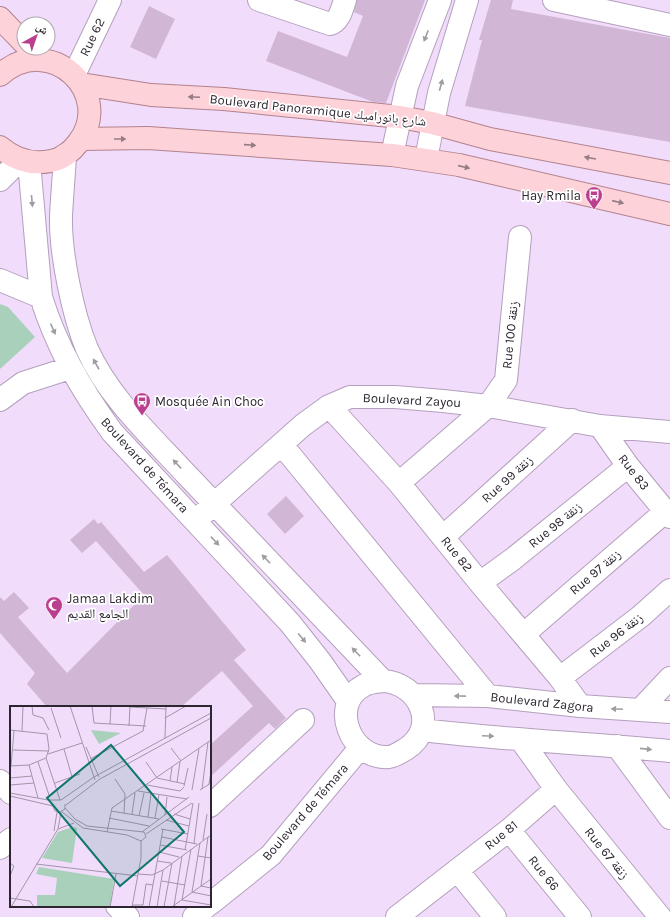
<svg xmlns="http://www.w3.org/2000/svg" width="670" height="917" font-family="Karla,'Noto Naskh Arabic',sans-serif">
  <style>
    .green { fill: #a9d0ba }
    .building { fill: #d1b6d5 }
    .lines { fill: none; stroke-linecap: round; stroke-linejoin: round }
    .minor-casing { stroke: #b4a0bd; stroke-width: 24 }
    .major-casing { stroke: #b3828d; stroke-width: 24 }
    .minor { stroke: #fff; stroke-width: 22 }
    .major { stroke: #fdd2d9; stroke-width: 22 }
    .oneway { fill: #a09da2 }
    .oneway2 { fill: #957c85 }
    .labels { text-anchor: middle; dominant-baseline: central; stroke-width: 3.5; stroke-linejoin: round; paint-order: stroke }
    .street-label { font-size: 13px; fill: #2d2631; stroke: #fff }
    .poi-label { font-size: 13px; fill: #2d2631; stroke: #fff; text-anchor: start }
    .inset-road { fill: none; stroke: #a394aa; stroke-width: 1 }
    .view { fill: #0f766e; fill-opacity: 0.15; stroke: #0f766e; stroke-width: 2 }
    .inset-edge { fill: none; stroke: #2d2631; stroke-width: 2 }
  </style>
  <rect width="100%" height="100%" fill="#f1ddfb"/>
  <!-- green -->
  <path class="green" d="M0,304L8,307L35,337L0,369Z"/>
  <!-- building -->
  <path class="building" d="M357,0H425L386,103L373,102L266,61L278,31L347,57L363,16L354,12Z
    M491,0H513L511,9L670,38V142L465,106L482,40H479Z
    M149,6L175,19L156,59L130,47Z
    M286,496L304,516L285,534L267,514Z
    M94,519L98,524L101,522L144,572L167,555L246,650L234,660L286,718L275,729L269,723L210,777V745L253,706L222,671L181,707H47L27,684L35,673L0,633V597L4,601L14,592L29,608L18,617L67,673L144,595L96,541L82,553L70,540Z"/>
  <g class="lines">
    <!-- minor casing -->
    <g class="minor-casing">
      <path id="minor" d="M259,0L330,24C339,22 342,9 345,0
        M554,0L670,25
        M74,75L110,0
        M65,155C64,175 62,196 61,216C60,253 73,315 87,349C109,398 151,436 187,475C252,544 318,612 383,681
        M392,155L407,86L440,0
        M426,159L439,93L467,0
        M29,162L41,297C57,348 81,389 112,432L290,623L320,661L348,701
        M0,180L20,160
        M0,280L41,297
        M0,400L23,383L70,368
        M329,406L399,483L480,583L560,678L580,706
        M600,426L628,466L670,517
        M282,445L488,696
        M399,483L488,406L506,380L520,237
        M204,513L303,425L329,406L350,397H395L443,401L488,406L600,426L670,432
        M443,537L572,420
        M480,583L513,559L628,466
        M524,634L666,511
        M560,678L641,616L670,590
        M383,681C419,683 440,727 406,749C401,752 395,756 389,757C350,760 329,704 363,686C369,682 377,682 383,681Z
        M414,695L488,696L580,706L670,712
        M640,710L670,678
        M422,730C504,740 587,743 670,751
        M521,740L556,789L660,917
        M617,746L670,818
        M0,781L11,793
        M210,806L303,720
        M509,830L580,917
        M0,848L11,839
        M457,870L495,917
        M210,904L271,855L360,748
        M117,906L128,917
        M194,917L207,906
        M397,917L509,830L556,789"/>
    </g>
    <!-- major casing -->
    <g class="major-casing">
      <path id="major" d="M0,18L24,43
        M0,75C51,30 116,95 78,143C72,151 62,159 51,161C31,165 15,160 0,147
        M81,84L151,95L224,99L400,117L432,123L490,139L670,173
        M81,139L148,138L392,155L459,165L670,214"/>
    </g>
    <!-- minor -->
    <use href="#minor" class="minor"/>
    <!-- major -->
    <use href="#major" class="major"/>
  </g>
  <!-- one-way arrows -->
  <defs><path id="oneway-solid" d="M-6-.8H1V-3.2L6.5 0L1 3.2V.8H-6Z"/></defs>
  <g class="oneway">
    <use href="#oneway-solid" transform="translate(426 36) rotate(111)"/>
    <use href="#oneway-solid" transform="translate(441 85) rotate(-75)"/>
    <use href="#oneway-solid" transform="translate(32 201) rotate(85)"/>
    <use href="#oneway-solid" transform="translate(53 329) rotate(66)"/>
    <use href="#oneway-solid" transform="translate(96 364) rotate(-119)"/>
    <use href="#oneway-solid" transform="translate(177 464) rotate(-133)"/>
    <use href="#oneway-solid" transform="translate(215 541) rotate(47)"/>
    <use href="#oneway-solid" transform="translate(266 559) rotate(-134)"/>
    <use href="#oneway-solid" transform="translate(302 638) rotate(50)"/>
    <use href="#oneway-solid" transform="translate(356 652) rotate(-134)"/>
    <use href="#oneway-solid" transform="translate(460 696) rotate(-179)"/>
    <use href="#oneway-solid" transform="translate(617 709) rotate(-177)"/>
    <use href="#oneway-solid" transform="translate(488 736) rotate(2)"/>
    <use href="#oneway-solid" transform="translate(646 749) rotate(6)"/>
  </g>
  <g class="oneway2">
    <use href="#oneway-solid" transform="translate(194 97) rotate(-177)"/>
    <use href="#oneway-solid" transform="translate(120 139)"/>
    <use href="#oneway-solid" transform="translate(250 145) rotate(4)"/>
    <use href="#oneway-solid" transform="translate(590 158) rotate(-170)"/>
    <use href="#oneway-solid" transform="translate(464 167) rotate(13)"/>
    <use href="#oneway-solid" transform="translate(618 202) rotate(13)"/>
  </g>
  <!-- icons -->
  <defs>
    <g id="bus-pin" transform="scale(0.9)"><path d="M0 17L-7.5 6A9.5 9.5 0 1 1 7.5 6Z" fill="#bb3f8f" stroke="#fff"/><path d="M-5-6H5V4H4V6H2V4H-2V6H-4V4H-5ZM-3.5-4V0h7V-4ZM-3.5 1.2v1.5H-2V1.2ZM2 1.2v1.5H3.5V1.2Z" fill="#fff"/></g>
    <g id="mosque-pin" transform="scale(0.9)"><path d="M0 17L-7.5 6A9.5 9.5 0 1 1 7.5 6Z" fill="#bb3f8f" stroke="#fff"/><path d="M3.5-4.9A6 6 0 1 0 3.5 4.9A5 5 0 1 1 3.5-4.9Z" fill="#fff"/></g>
  </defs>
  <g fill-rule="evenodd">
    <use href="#bus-pin" x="594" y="195"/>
    <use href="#bus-pin" x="142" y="401"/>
    <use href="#mosque-pin" x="54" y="605"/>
  </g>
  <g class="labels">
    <!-- street labels -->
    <g class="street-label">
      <text transform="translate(92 37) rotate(-64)">Rue 62</text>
      <text transform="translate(318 110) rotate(6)">Boulevard Panoramique شارع بانوراميك</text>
      <text transform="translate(510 335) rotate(-84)">Rue 100 زنقة</text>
      <text transform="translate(412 400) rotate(3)">Boulevard Zayou</text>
      <text transform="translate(145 465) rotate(48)">Boulevard de Témara</text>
      <text transform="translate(634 472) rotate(52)">Rue 83</text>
      <text transform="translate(507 479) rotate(-42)">Rue 99 زنقة</text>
      <text transform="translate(555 525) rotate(-39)">Rue 98 زنقة</text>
      <text transform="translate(457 554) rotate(51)">Rue 82</text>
      <text transform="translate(595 572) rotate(-40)">Rue 97 زنقة</text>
      <text transform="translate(616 635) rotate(-38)">Rue 96 زنقة</text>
      <text transform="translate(542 702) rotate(6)">Boulevard Zagora</text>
      <text transform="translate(305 812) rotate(-49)">Boulevard de Témara</text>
      <text transform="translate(501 835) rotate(-39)">Rue 81</text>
      <text transform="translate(607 853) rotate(51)">Rue 67 زنقة</text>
      <text transform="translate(544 873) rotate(51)">Rue 66</text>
    </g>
    <!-- poi labels -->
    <g class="poi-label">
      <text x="581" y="195" text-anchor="end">Hay Rmila</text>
      <text x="155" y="401">Mosquée Ain Choc</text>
      <text x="67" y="598">Jamaa Lakdim<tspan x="67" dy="15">الجامع القديم</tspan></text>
    </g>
  </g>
  <!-- overview -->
  <g transform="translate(10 706)">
    <rect width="201" height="201" fill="#f1ddfb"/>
    <path d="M81,24L111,27L89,38ZM62,121L67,122L62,157L32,152L48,126ZM29,161L104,173L100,201H27V189H45L47,172L26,168Z" fill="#a9d0ba"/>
    <path class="inset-road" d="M22,0L23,9L33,12L39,24M23,0H57M60,0L85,74M82,0L84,17L136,20M120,1L156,3M41,2L51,32M155,12L176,0M100,18L101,0M119,20L120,0M0,24L37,28M12,25L13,0M37,28L39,43L36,52L50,94M155,32L156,1M76,41L89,71M161,42L171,55M54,43L62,71M3,44L39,45M38,48L72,37M80,53L133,25L137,2M28,56L39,89M136,56L147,72L175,78M19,59L28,92M0,60L19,59L36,52M1,60L4,25M0,72L22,70M105,73L115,88L114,107M160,75L162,61M167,76L170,56M45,77L70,68M199,78L201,66M0,79L24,77M137,79L170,85L174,81M174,80L178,62M192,83L198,36M182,84L189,43M190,84L201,77M128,85L177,93M0,87L38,94H51L84,71L201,7M0,90L43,100M56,99L90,73L201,12M43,100L45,105L50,106L55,103V98M55,102L65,113L77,120L134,126L136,131L131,135M101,105L149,113M52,106L73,122L117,129L131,135M122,108L125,87M164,108L180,113M155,109L157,91M129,110L134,87M138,111L141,88M99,112L139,120M145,112L149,89M156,114L179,120M48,123L64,117M151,123L178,128M44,125L47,106M97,126L102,102L201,34M132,126L179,91M136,128L182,97M152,131L187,138M198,131L191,180L201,182M193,134L197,108M184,137L189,97M190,137L182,186L201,190M150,139L177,144M181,143L172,194L201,199M175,144L183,97M149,146L169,151M188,150L201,152M147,155L161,157M0,157L4,160L0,170M26,158L128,170M128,168L142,169L153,164L201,129M152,175L175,179M0,192L20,195L24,201M123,199H133L136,178L143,179M163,200L201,173M1,201L48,123L51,106M100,201L106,168M122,201L131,152V135M139,201L153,123M147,201L153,164M154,201L162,157M169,201L164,200L172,150"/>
    <path class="view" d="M101,39L174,126L110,180L37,92Z"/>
    <rect width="201" height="201" class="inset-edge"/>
  </g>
  <!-- north arrow -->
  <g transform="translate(36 36) rotate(40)"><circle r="19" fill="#ffffff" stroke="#aba8ad"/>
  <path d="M0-3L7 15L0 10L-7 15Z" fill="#bb3f8f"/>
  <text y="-6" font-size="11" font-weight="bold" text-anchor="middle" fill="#2d2631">ش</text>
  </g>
</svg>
